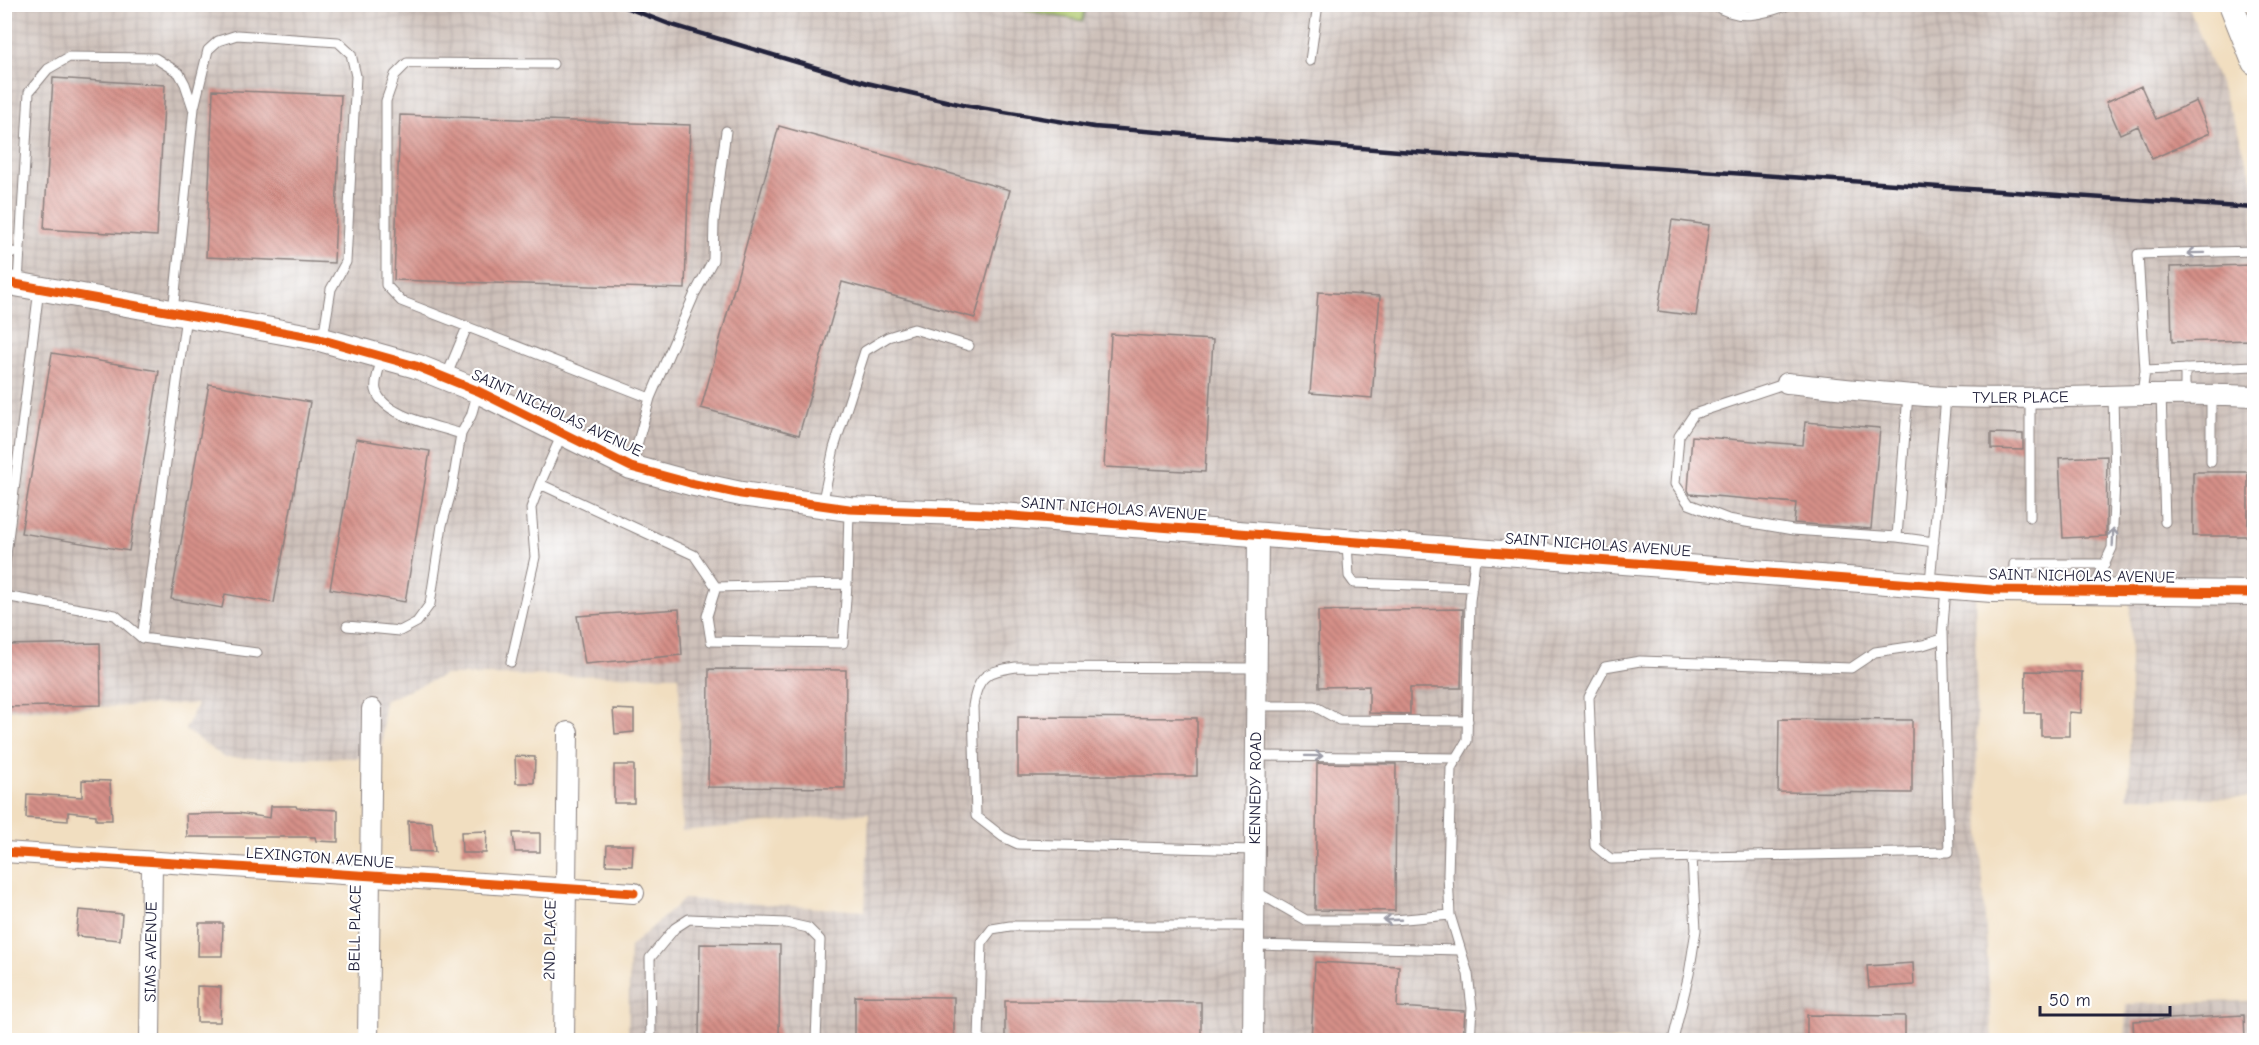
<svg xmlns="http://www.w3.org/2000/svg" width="2259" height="1045" font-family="'Comic Neue',sans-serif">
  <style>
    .industrial { fill: url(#industrial-grid) }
    .garden { fill: #afc86d; stroke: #687554; stroke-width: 1.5 }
    .building { fill: url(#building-back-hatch) }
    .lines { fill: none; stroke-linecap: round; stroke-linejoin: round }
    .service-casing { stroke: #8a807e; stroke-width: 11 }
    .minor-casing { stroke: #8a807e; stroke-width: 22 }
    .tertiary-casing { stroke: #8a807e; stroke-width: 26 }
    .service { stroke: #fff; stroke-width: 9 }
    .minor { stroke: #fff; stroke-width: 20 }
    .tertiary { stroke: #fff; stroke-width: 24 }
    .rail { stroke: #22223b; stroke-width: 4.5 }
    .cycleway-casing { stroke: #fff; stroke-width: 13 }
    .cycleway { stroke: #e8590c; stroke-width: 9 }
    .oneway { stroke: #9c9ca7 }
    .labels { text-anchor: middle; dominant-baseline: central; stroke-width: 4.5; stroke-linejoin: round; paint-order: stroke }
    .street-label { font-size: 16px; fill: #22223b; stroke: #fff }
  </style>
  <defs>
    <pattern id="industrial-grid" width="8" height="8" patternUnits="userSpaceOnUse" patternTransform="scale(1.5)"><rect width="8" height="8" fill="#cec1ba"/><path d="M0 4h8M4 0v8" fill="none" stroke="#b1a6a1"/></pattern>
    <pattern id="building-back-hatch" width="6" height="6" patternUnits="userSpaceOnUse" patternTransform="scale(1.5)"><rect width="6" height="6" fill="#d69088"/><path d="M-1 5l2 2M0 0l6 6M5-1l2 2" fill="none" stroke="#ad7570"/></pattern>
  </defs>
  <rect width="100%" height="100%" fill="#fff"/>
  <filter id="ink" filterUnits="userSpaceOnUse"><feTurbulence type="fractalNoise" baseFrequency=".0167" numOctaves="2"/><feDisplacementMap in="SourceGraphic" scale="12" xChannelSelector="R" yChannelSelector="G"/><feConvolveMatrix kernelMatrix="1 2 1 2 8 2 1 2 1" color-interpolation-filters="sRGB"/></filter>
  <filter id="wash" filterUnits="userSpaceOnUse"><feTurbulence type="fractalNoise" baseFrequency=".008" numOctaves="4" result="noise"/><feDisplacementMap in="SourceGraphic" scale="24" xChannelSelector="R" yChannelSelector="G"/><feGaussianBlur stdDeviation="1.35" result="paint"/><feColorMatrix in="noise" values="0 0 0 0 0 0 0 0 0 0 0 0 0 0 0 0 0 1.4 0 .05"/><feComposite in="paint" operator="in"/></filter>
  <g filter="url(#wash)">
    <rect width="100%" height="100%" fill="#f1dec0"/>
    <!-- industrial -->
    <path class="industrial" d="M4,5H2188L2237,129L2254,184V798L2127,797L2130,773V592H1975L1978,796L1992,1040H628L630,947L684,899L865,911L869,813L682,831L679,676L445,675L384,701L382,758H225L185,730L197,704L5,710Z
      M2251,1001L2254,1040H2125L2126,1004Z"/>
    <!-- garden -->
    <path class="garden" d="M995,5L1086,4V5L1083,21Z"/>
    <g id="blocks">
      <!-- building -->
      <path class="building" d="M53,78L165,85L157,236L44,229Z
        M2141,86L2156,119L2196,101L2210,133L2152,159L2138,126L2120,134L2106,102Z
        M213,90L341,95L334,263L206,257Z
        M400,115L690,125L685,289L394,280Z
        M779,126L1010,190L975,318L842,282L799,435L701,408Z
        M1672,220L1709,225L1696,316L1658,311Z
        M2253,265L2254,340L2172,342L2170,267Z
        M1318,292L1380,296L1372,398L1310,393Z
        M1111,334L1213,340L1205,472L1104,467Z
        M52,353L159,371L129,551L21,533Z
        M209,384L310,402L274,603L225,594L222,608L171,599Z
        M1805,422L1880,428L1871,529L1794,523L1796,503L1690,494L1688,490L1692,436L1803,445Z
        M1991,433L2023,434V450L1991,449Z
        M356,439L430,451L405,602L330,589Z
        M2107,456L2106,536L2063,538L2059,458Z
        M2193,472H2248V536H2193Z
        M679,609L682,655L585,664L577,616Z
        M1463,609L1461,688H1410V714L1369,713V686L1319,687L1318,611Z
        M100,643L101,705L4,707V645Z
        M709,669L846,670L845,788L708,787Z
        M2026,671L2082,672L2081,713L2069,712V736H2041V713H2025Z
        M613,709L634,710V732L615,734Z
        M1018,717L1197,718V776H1018Z
        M1779,719L1912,720V793L1778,792Z
        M515,756L535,757L534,783H516Z
        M1317,763L1396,764L1395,911L1315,910Z
        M614,765H634V803H614Z
        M82,780L110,781L112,820H96V815L68,812V821L26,818L27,794L82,797Z
        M271,806H296L297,808L338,810V842L316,841L315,837H187L186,814L238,813L270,818Z
        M408,821L432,822L435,852L409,851Z
        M487,831L486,853H462L461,832Z
        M513,833H540V852H515Z
        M607,845H633L632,866L606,865Z
        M79,910L122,914L120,940L76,936Z
        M199,923H223L222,956H198Z
        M700,944L780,945L779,1041H699Z
        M1315,962L1399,966L1397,1007L1465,1011L1463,1041H1311Z
        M1913,963L1914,985L1869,988L1867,966Z
        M197,986L221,987L220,1022H197Z
        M855,996L954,997V1041H855Z
        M1005,1001L1201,1002V1041H1005Z
        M1807,1015L1905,1016V1041H1807Z
        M2244,1015L2245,1041H2134L2133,1021Z"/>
    </g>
  </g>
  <g filter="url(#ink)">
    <use href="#blocks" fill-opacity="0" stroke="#8a807e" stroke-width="1.5"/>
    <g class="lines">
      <!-- service casing -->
      <g class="service-casing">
        <path id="service" d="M1713,4C1738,22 1765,14 1791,4
          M1310,61L1318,4
          M553,64L407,63L395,75L386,101V285L401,301L650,398
          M4,251L20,253
          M18,283L29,92L48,69L69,57L155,58L179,73L185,84L193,108
          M173,312L194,108L208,50L218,41L237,35L338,42L351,54L356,76L346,262L331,289L323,338
          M186,316L142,638L257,653
          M382,358C380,367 374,381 376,390C382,416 438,426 461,434
          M2185,369V393
          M2145,371L2254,366
          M446,377L467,327
          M1787,383L1694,414L1679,436L1675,484L1689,504L1728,519L1793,530L1897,537
          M1908,394L1897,537L1934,542
          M2142,394L2145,371L2138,254L2254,251
          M2161,394L2165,522
          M2211,394V462
          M562,434L540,484L694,555L716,587L847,584L849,511
          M631,467L650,398L695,293L713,260L714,222L726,131
          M822,505L834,448L865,351L888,337L914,329L969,346
          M2030,517V398
          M1347,544L1349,576L1354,583L1472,587
          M4,571L39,289
          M1930,583L1946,397
          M716,587L707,616L711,641L843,643L847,584
          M2093,589L2112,548L2115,479L2113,396
          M2013,590L2014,564H2105
          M4,596L115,615L142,638
          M347,626L400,631L417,622L430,604L442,525L452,489L461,434L471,416L478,391
          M1943,632L1949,852L1611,859L1595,846L1589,697L1605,667L1640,661L1851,668L1875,652L1923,645L1942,639L1946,587
          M511,662L535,557L531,508L540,484
          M1256,706H1314L1339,720L1468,721
          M1256,756L1458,758
          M1255,850L1018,844L1003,837L976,816L973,706C978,674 987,672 1016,667L1257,668
          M1255,891L1306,920H1394L1450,915
          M1254,945L1460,950
          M651,1040L650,958L675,928L689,919L786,923L808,928L820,940L816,1040
          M979,1040L982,942L992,929L1010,926H1254
          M1470,1040L1472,1008L1468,974L1450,915L1448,875L1451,768L1467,741L1470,601L1476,551
          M1673,1040L1689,974L1696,930L1692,857"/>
      </g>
      <!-- minor casing -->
      <g class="minor-casing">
        <g id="minor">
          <path id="s1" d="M1787,383C1840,388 1894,395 1947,397C2050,401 2152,391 2254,396"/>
          <path d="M4,852L634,893"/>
          <path id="s2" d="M150,1040L152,862"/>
          <path d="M368,1040L372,709"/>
          <path d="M564,1040L568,732"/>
          <path id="s3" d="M1253,1040L1258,535"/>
        </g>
      </g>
      <!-- tertiary casing -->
      <g class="tertiary-casing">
        <path id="tertiary" d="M2231,4L2254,62
          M4,282L316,338L416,366L478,391L631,467L690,483L741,494L849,509L987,514L1992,590L2254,593"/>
      </g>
      <!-- service -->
      <use href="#service" class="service"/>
      <!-- minor -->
      <use href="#minor" class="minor"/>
      <!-- tertiary -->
      <use href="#tertiary" class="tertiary"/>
      <!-- rail -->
      <path class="rail" d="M617,4L669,24L867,83L963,105L1094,127L1399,151L2254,208"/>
      <!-- cycleway casing -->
      <g class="cycleway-casing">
        <path id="cycleway" d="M4,282L316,338L416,366L478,391L631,467L690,483L741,494L849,509L987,514L1992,590L2254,593
          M4,852L634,893"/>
      </g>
      <!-- cycleway -->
      <use href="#cycleway" class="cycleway"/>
    </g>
    <!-- one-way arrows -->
    <defs><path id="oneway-shaft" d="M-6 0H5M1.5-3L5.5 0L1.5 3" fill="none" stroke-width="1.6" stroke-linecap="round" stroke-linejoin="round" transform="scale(1.5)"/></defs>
    <g class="oneway">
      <use href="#oneway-shaft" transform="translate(2196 253) rotate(179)"/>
      <use href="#oneway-shaft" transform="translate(2113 537) rotate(-88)"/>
      <use href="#oneway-shaft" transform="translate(1314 756) rotate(1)"/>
      <use href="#oneway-shaft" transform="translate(1392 920) rotate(178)"/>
    </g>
  </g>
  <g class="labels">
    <!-- street labels -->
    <g class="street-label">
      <text stroke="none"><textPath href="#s1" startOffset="234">TYLER PLACE</textPath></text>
      <text transform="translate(557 413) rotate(25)">SAINT NICHOLAS AVENUE</text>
      <text transform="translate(1114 509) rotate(4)">SAINT NICHOLAS AVENUE</text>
      <text transform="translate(1598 545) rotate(4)">SAINT NICHOLAS AVENUE</text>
      <text transform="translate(2082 576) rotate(1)">SAINT NICHOLAS AVENUE</text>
      <text stroke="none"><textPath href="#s3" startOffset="252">KENNEDY ROAD</textPath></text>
      <text transform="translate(320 858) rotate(4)">LEXINGTON AVENUE</text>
      <text transform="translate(355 928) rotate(-89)">BELL PLACE</text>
      <text transform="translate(550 940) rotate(-89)">2ND PLACE</text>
      <text stroke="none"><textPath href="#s2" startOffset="88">SIMS AVENUE</textPath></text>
    </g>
  </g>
  <!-- margin -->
  <rect width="2259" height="1045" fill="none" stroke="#fff" stroke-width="24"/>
  <!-- scale -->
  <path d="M2040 1006v9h130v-9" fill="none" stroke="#22223b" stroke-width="3"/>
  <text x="2049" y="1006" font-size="18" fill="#22223b" stroke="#ffffff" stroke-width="4.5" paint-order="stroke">50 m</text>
</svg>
